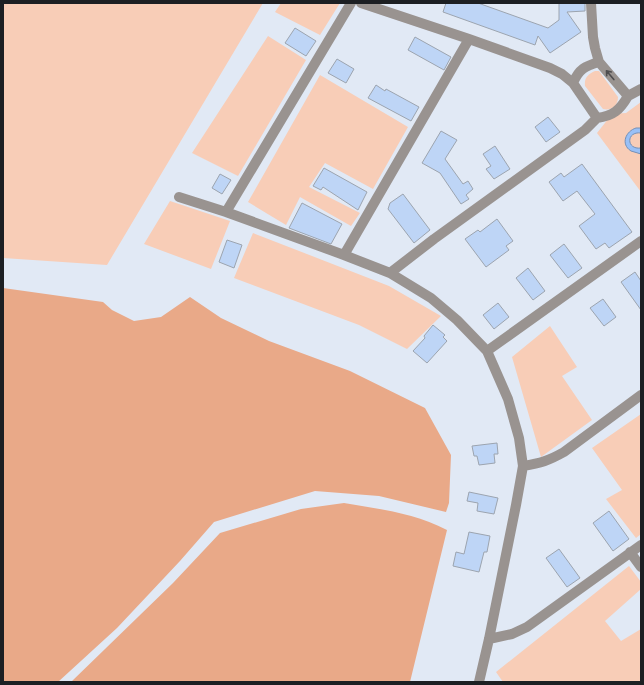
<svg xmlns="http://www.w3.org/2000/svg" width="644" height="685" font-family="Lato,sans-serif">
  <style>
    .green { fill: #f8cdb7 }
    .forest { fill: #e9a988 }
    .water { fill: #99c0f6; stroke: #7490b7 }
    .building { fill: #bed5f6; stroke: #9ca4af }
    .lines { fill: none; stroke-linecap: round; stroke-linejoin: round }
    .minor { stroke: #999390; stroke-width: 10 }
    .oneway { stroke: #4e4d4f }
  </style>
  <rect width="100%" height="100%" fill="#e1e9f5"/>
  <!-- green -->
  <path class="green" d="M3,3H263L107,265L3,258Z
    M281,3H340L320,35L275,12Z
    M268,36L306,60L238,176L192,153Z
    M595,71H599L618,97C618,106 611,111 603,109L585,86C584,78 588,74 595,71Z
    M320,75L408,127L373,189L325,163L309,187L360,213L351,226L300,197L286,225L248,202Z
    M641,102V192L597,133L612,114L626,113Z
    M170,201L230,221L211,269L144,244Z
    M253,233L389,286L441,316L407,349L359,325L234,278Z
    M550,326L577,367L562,376L592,420L541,457L512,357Z
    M641,414V534L636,538L606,499L622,490L592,448Z
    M629,566L641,582V589L605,621L621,641L641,629V682H503L496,672Z"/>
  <!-- forest -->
  <path class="forest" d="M3,288L103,302L112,310L134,321L161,317L190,297L221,318L269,341L350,371L425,408L451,455L449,503L446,512L379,496L315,491L214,522L180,561L117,628L58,682H3Z
    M344,503C380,509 414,513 447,530L410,682H71L173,583L220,533L301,509Z"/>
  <!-- water -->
  <path class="water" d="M636,128H641V133C626,131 626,150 641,148V154C638,153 634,152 631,151C620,144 626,131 636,128Z"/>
  <!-- building -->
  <path class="building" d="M446,3H478L548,28L559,20V3H585V11L567,12L581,32L550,53L538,36L535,45L443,12Z
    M295,28L316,41L306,56L285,43Z
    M415,37L451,57L444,70L408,50Z
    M337,59L354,69L346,83L328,73Z
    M376,85L385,91L386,89L419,107L411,121L368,98Z
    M548,117L560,132L546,142L535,127Z
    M441,131L457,140L445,159L463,184L468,181L473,189L466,195L469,199L461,204L440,173L422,163Z
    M495,146L510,169L494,179L486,169L491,166L483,154Z
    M582,164L632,232L609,248L605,243L596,249L579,226L595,214L577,191L563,201L549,182L561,173L564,177Z
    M324,168L367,192L358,210L323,187L321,190L313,186Z
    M220,174L231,180L222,194L212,188Z
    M403,194L430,230L414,243L388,209L390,203Z
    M302,203L342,224L331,244L289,228Z
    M497,219L513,241L506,246L509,250L486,267L465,239L478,230L480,232Z
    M227,240L242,245L234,268L219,262Z
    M564,244L582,268L568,278L550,255Z
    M528,268L545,291L533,300L516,278Z
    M635,272L641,281V310L621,282Z
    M603,299L616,317L604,326L590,308Z
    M498,303L509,317L494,329L483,315Z
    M433,325L445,335L443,337L447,341L427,363L413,351L425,338L424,336Z
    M497,443L498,454H494L495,463L479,465L477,456H474L472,446Z
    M469,492L498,498L494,514L477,511L478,503L467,501Z
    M609,511L629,539L613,551L593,523Z
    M469,532L490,536L487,552H484L479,572L453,566L456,552L464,554Z
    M559,549L580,578L567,587L546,558Z"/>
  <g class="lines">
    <!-- minor -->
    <path class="minor" d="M361,3L469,39L550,68L562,74L573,83
      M628,96L641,89
      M597,118L573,83C579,69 585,66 599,62
      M179,197L226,212L344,255L390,273L431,298L457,320L487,351L508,399L519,438L523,466L516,505L489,639L479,682
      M226,212L351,3
      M344,255L469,39
      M390,273L434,239L585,130L597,118C613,116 620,110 628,96L599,62L595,48L593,37L591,3
      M487,351L641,241
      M523,466C541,463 548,461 564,452L641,395
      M630,552L641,567
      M489,639L512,634L527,627L641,545"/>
  </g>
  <!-- one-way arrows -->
  <defs><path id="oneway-shaft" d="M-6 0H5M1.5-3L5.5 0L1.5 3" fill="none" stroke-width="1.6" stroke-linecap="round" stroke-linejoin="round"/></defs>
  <use class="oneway" href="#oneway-shaft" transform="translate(610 75) rotate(-130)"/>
  <!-- border -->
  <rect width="644" height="685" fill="none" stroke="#1c1f23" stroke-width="8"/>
</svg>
